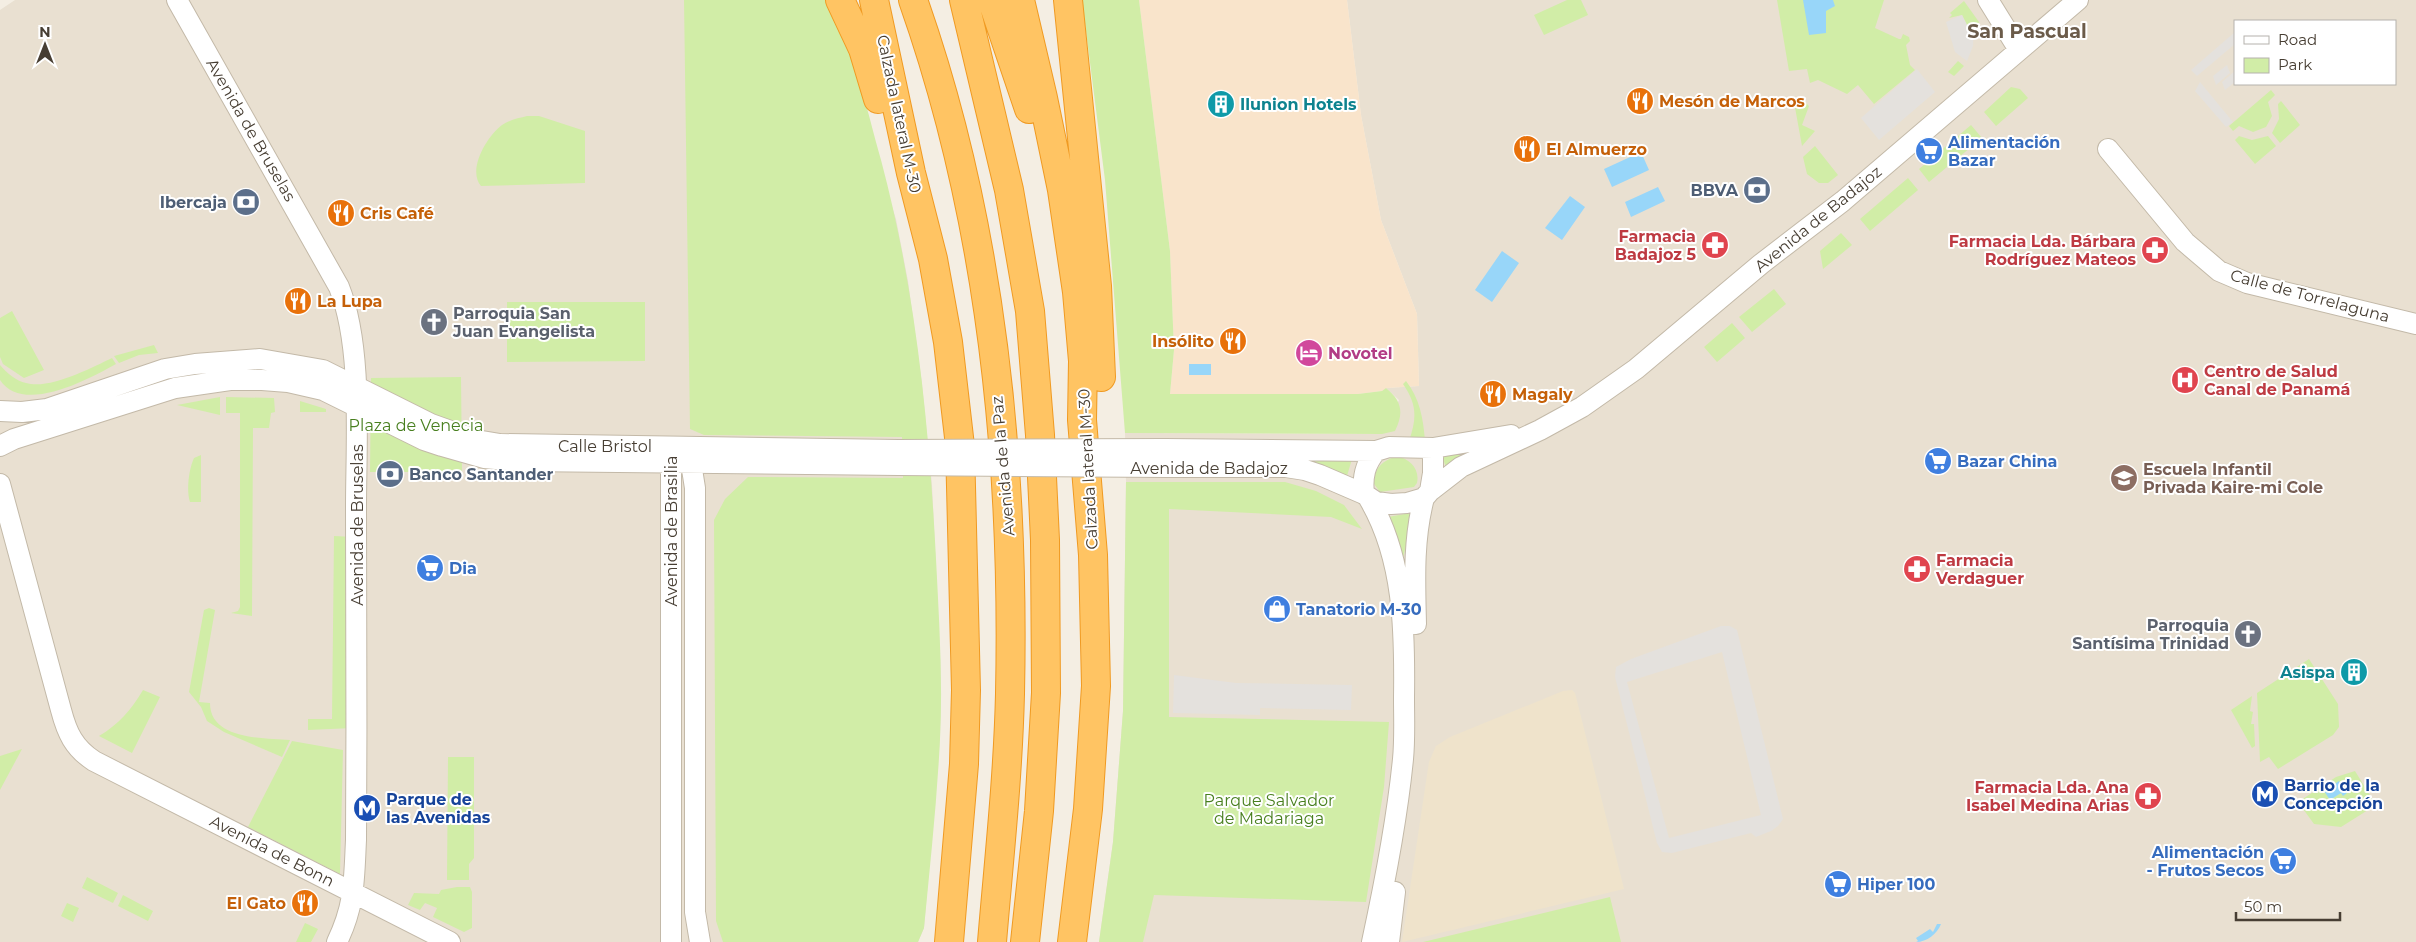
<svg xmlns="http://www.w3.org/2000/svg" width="2416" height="942" font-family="Montserrat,sans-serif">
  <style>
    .residential { fill: #e9e0d1; fill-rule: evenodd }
    .commercial { fill: #f9e4cb }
    .education { fill: #efe3cb }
    .green { fill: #d1eda7 }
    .parking { fill: #e4e1dd; fill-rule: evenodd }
    .water { fill: #98d6f9 }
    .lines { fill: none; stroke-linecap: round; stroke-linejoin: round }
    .tertiary-casing { stroke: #c3b9a8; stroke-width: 22 }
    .motorway-casing { stroke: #f09a22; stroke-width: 30 }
    .tertiary { stroke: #fff; stroke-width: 20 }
    .motorway { stroke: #ffc463; stroke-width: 28 }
    .tertiary-bridge-casing { stroke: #c3b9a8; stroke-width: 22; stroke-linecap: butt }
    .tertiary-bridge { stroke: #fff; stroke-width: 20 }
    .labels { text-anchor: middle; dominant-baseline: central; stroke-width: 4; stroke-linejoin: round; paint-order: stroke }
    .food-label { font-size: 16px; font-weight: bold; fill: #c56008; stroke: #fff; text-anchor: start }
    .culture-label { font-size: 16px; font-weight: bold; fill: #0d838f; stroke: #fff; text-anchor: start }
    .street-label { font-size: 16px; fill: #473e33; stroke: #fff }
    .shop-label { font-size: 16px; font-weight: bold; fill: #366cbe; stroke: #fff; text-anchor: start }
    .service-label { font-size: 16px; font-weight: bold; fill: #4e5e75; stroke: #fff; text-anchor: end }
    .health-label { font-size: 16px; font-weight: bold; fill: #be3a42; stroke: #fff; text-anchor: end }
    .worship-label { font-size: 16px; font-weight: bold; fill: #5b616d; stroke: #fff; text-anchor: start }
    .hotel-label { font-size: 16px; font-weight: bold; fill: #b23c85; stroke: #fff; text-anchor: start }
    .park-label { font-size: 16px; fill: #487f1f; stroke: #fff }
    .education-label { font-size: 16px; font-weight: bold; fill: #785e54; stroke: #fff; text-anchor: start }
    .transit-label { font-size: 16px; font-weight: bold; fill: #164399; stroke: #fff; text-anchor: start }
    .quarter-label { font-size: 19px; font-weight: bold; fill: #6b5b49; stroke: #fff }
  </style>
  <rect width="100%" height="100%" fill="#f4eee3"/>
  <!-- residential -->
  <path class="residential" d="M15,0H825L896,219L908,281L922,384L932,485L941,679L940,739L924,928L918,942H0V10Z
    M1347,0H2416V942H1099L1113,842L1123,711L1126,482L1125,433L1382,434L1399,400L1386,388L1419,386L1417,314L1381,220L1361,115ZM2235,21H2395V84H2235Z"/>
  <!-- commercial -->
  <path class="commercial" d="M1139,0H1347L1361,115L1381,220L1417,314L1419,386L1387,388L1382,391L1358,394H1170L1174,350L1170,251Z"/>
  <!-- education -->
  <path class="education" d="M1572,690L1575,693L1624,889L1402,942L1429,762L1436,746L1450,737L1563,691Z"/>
  <!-- green -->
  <path class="green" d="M684,0H825C854,49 866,106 881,160C916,291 929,424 936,559C939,619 943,679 940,739C937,802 930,865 924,928L918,942H723L716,921L714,520L725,499L748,477L903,478L902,437L704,435L690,429Z
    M1082,0H1139L1170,251L1174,350L1170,394H1358L1382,391L1386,388C1402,401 1404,413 1395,431L1382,434L1125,433L1105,180Z
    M1567,0H1581L1588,15L1544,35L1534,15Z
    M1777,0H1884L1875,28L1899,39H1901L1903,34L1909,37L1910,41L1906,45L1910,65L1915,70L1874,104L1858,85L1847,94L1818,80L1810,83L1807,69L1789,71Z
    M1964,1L1979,22L1976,27H1968L1962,15L1949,18L1952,15L1950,13Z
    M1958,61L1964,66L1954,76L1948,72Z
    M2011,87L2020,89L2028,98L1996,126L1984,112Z
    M2271,90L2275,95L2268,102L2272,116L2266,127L2253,132L2239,126L2233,131L2229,126Z
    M1804,101L1809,106L1802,125L1815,131L1802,146L1794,102Z
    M2281,101L2300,125L2280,143L2272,133L2279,119L2278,104Z
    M527,116H539L585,131V183L481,186C467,170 487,136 502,125C509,120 519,118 527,116Z
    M1971,125L1982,138L1929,182L1919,169Z
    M2239,136L2252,140L2268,136L2276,146L2255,164L2235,140Z
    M1815,146L1838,175L1828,183H1819L1807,174L1803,157Z
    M1908,178L1918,190L1870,231L1860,219Z
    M1841,233L1852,245L1823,269L1820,251Z
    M1774,289L1786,304L1752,332L1739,317Z
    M507,302H645V361L507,362Z
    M12,311L44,370L24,378L3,364L0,357V318Z
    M1732,323L1745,338L1717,362L1704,347Z
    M154,345L158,353L139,355L119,363L114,356Z
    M112,358L116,364C89,379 23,415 0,380V365C7,373 16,381 26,383C49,390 91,368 112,358Z
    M461,377L462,472H370L371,378Z
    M1406,381C1420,399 1423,418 1425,440L1409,441C1417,418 1417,404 1403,384Z
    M220,397V415L177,405Z
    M226,397L274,398L275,412L271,413L269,428H253L252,616L231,613L238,611L240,607V413H226Z
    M300,401L326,409V412H300Z
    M1477,449L1446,467L1441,454Z
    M201,455V502H190C186,490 189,469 194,458Z
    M1397,456C1410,459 1420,469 1417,483L1414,487L1380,492L1374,484C1374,468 1382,461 1397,456Z
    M1309,459H1352L1347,476L1331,472Z
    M1126,482H1285L1316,491L1344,505L1362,529L1331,517L1169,509V717L1389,722L1384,787L1366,902L1154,895L1143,942H1099L1113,842L1123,711Z
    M1410,513L1412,516L1403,559L1388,517Z
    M334,536L354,537L353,728L308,730V719H332Z
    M209,608L215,610L199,702L210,703C210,740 264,738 290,740L282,757L224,732L207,721L201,707L189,692L204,610Z
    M2309,659L2338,704L2339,727L2333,735L2278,769L2269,757L2260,762L2257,693Z
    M143,690L160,697L132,753L99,736C119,724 131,710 143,690Z
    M2252,696L2250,711L2253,712L2251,724H2254L2255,746L2252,748L2231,710Z
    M292,741L343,750L340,874L248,827Z
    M22,749L0,790V756Z
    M448,757H474V858L469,864V880H447Z
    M2355,771L2376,805L2341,827L2314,824L2298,802L2336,777Z
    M87,877L118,893L113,903L82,888Z
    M457,887H470L472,892V928L464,932L433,917L437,908L425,903L420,910L408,905L414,893L439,894L441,890Z
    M123,895L153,911L148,921L118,906Z
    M1610,897L1621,942H1423Z
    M67,903L79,908L73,922L61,916Z
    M305,923L318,929L311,942H296Z"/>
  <!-- parking -->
  <path class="parking" d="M1962,15L1968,27H1974L1973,46L1967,61L1955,52L1946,22Z
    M2235,32V44L2197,76L2191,70Z
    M2227,65L2230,73L2216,85L2213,76Z
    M1917,69L1935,92L1879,140L1861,118Z
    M2235,71V82L2225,90L2222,82Z
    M2200,82L2233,122L2226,127L2195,91Z
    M1721,626H1730L1737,630L1783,819L1778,826L1771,831L1756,837L1751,833L1672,853L1662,852L1657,843L1615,677L1616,667L1631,659ZM1722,652L1761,815L1669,838L1627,682Z
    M1174,675L1236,683L1352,685L1351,710L1260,708V715L1173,713Z"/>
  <!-- water -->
  <path class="water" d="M1803,0H1833L1835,6L1826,11V33L1809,35Z
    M1641,152L1649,170L1612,187L1604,169Z
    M1658,187L1665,201L1631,217L1625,202Z
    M1570,196L1585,207L1562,240L1545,228Z
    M1502,251L1519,263L1492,302L1475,290Z
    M1189,364H1211V375H1189Z
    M2339,781L2347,793L2343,796L2341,793L2330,800L2324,791Z
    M1937,924H1941C1937,934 1927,942 1916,942L1918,941L1916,938L1930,929L1933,932Z"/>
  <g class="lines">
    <!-- tertiary casing -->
    <g class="tertiary-casing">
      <path id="tertiary" d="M177,0L339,287C363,347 356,442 356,507C356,618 357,729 356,840C354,880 355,905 337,942
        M1988,0L2019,50
        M2108,149L2185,242L2219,271L2247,283L2416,324
        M0,411L22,412L47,409L165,369L195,364L260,359L323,370L431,424L476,440L500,444L898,450
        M0,446L14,439L175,388L230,380H262L288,382L323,390L424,440L442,446L484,458L521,461L899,465
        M1165,449L1376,451L1389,447L1433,448L1511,435
        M683,453L691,463L695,488V912L700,942
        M1166,467H1286L1305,470L1320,475L1364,494L1376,502L1391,504L1407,503L1424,498L1430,491L1461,467L1540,430L1582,407L1636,369L1761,264L1843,201L2078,0
        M0,484L61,710C67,733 74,748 94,761L450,942
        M1430,491L1433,473V448
        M1364,494C1362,477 1365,464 1376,451
        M1369,499C1404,558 1405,631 1404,698C1404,718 1405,739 1403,759C1397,820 1385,882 1372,942
        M1416,624C1415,581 1413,540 1424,498
        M671,942V451
        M1389,942L1395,892"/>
    </g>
    <!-- motorway casing -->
    <g class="motorway-casing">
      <path id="motorway" d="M840,0L863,49L878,99
        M874,0L911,173L933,259L948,342L960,446L966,690L964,764L949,942
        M913,0C991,221 1015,461 1010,694C1008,777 999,859 992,942
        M964,0L1009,190L1030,311L1040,435L1045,540L1046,693L1039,811L1025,942
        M992,0L1029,109
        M1020,0L1043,98L1062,190L1077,292L1083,361L1082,420L1093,555L1096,686L1088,809L1072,942
        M1068,0L1097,286L1101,377"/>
    </g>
    <!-- tertiary -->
    <use href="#tertiary" class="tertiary"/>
    <!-- motorway -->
    <use href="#motorway" class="motorway"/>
    <!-- tertiary-bridge casing -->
    <g class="tertiary-bridge-casing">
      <path id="tertiary-bridge" d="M898,450L1165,449
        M899,465L1166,467"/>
    </g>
    <!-- tertiary-bridge -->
    <use href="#tertiary-bridge" class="tertiary-bridge"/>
  </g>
  <!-- icons -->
  <defs>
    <g id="restaurant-disc" transform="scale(1.4375)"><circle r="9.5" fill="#e8710a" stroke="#fff"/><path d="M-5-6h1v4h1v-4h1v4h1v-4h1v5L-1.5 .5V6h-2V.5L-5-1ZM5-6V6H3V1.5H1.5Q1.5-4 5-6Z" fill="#fff"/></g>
    <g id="building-disc" transform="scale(1.4375)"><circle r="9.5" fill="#0f9aa8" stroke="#fff"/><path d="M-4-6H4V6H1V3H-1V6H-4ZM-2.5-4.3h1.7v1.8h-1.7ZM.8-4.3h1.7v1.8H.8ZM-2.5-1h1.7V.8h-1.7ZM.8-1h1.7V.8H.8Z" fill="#fff"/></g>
    <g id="supermarket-disc" transform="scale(1.4375)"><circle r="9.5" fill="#3f7fe0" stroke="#fff"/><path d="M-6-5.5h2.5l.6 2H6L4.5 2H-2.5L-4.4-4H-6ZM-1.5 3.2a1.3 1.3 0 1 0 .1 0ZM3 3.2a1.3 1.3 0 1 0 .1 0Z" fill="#fff"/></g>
    <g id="bank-disc" transform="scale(1.4375)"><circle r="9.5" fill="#5c6f8a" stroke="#fff"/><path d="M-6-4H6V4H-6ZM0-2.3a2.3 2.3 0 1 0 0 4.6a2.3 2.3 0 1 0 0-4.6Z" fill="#fff"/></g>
    <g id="pharmacy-disc" transform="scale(1.4375)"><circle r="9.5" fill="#e0444e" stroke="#fff"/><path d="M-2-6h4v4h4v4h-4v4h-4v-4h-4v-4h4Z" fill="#fff"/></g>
    <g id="church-disc" transform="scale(1.4375)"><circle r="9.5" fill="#6b7280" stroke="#fff"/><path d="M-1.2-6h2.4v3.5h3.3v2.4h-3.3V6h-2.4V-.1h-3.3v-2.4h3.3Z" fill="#fff"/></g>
    <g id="hotel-disc" transform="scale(1.4375)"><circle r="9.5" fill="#d1479c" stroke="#fff"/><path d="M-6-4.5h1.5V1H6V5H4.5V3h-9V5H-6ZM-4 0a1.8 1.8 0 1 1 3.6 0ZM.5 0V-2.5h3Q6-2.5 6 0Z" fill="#fff"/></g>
    <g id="hospital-disc" transform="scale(1.4375)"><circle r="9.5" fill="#e0444e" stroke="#fff"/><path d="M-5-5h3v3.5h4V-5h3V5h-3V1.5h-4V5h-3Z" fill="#fff"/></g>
    <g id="school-disc" transform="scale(1.4375)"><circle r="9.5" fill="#8d6e63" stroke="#fff"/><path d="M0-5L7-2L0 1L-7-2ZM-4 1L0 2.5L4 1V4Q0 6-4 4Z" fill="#fff"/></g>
    <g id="shop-disc" transform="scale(1.4375)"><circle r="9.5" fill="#3f7fe0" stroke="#fff"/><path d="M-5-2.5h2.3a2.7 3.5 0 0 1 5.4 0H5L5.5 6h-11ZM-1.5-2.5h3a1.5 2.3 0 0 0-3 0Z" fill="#fff"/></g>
    <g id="metro-disc" transform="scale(1.4375)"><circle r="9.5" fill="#1a4fb4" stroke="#fff"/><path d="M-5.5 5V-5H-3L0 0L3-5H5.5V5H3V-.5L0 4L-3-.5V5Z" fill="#fff"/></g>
  </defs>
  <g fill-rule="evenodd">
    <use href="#restaurant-disc" x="1640" y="101"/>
    <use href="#building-disc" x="1221" y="104"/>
    <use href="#restaurant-disc" x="1527" y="149"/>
    <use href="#supermarket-disc" x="1929" y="151"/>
    <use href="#bank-disc" x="1757" y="190"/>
    <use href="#bank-disc" x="246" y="202"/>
    <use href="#restaurant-disc" x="341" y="213"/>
    <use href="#pharmacy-disc" x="1715" y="245"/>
    <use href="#pharmacy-disc" x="2155" y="250"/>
    <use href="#restaurant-disc" x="298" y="301"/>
    <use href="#church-disc" x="434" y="322"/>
    <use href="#restaurant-disc" x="1233" y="341"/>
    <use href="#hotel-disc" x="1309" y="353"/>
    <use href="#hospital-disc" x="2185" y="380"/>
    <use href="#restaurant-disc" x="1493" y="394"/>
    <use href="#supermarket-disc" x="1938" y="461"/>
    <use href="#bank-disc" x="390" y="474"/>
    <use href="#school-disc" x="2124" y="478"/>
    <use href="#supermarket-disc" x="430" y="568"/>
    <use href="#pharmacy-disc" x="1917" y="569"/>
    <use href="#shop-disc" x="1277" y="609"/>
    <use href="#church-disc" x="2248" y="634"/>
    <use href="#building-disc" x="2354" y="672"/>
    <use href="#metro-disc" x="2265" y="794"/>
    <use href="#pharmacy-disc" x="2148" y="796"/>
    <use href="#metro-disc" x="367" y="808"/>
    <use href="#supermarket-disc" x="2283" y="861"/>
    <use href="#supermarket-disc" x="1838" y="884"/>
    <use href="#restaurant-disc" x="305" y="903"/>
  </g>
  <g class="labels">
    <!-- food labels -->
    <g class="food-label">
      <text x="1659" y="101">Mesón de Marcos</text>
      <text x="1546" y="149">El Almuerzo</text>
      <text x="360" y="213">Cris Café</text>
      <text x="317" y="301">La Lupa</text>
      <text x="1214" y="341" text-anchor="end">Insólito</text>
      <text x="1512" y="394">Magaly</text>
      <text x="286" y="903" text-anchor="end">El Gato</text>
    </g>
    <!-- culture labels -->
    <g class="culture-label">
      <text x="1240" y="104">Ilunion Hotels</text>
      <text x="2335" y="672" text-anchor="end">Asispa</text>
    </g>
    <!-- street labels -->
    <g class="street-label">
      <text transform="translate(899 114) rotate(78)">Calzada lateral M-30</text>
      <text transform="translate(251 130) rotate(60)">Avenida de Bruselas</text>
      <text transform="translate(1818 219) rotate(-39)">Avenida de Badajoz</text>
      <text transform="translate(2310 296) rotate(15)">Calle de Torrelaguna</text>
      <text x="605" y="446">Calle Bristol</text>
      <text transform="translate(1003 466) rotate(-95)">Avenida de la Paz</text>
      <text x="1209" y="468">Avenida de Badajoz</text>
      <text transform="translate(1088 469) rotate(-93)">Calzada lateral M-30</text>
      <text transform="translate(357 525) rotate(-90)">Avenida de Bruselas</text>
      <text transform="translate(671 531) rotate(-90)">Avenida de Brasilia</text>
      <text transform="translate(272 851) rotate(27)">Avenida de Bonn</text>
    </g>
    <!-- shop labels -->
    <g class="shop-label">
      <text x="1948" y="142">Alimentación<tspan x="1948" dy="18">Bazar</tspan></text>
      <text x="1957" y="461">Bazar China</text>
      <text x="449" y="568">Dia</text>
      <text x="1296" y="609">Tanatorio M-30</text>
      <text x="2264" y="852" text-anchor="end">Alimentación<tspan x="2264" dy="18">- Frutos Secos</tspan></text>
      <text x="1857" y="884">Hiper 100</text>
    </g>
    <!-- service labels -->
    <g class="service-label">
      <text x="1738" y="190">BBVA</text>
      <text x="227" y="202">Ibercaja</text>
      <text x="409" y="474" text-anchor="start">Banco Santander</text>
    </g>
    <!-- health labels -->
    <g class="health-label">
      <text x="1696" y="236">Farmacia<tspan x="1696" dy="18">Badajoz 5</tspan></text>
      <text x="2136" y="241">Farmacia Lda. Bárbara<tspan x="2136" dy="18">Rodríguez Mateos</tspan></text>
      <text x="2204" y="371" text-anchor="start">Centro de Salud<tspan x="2204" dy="18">Canal de Panamá</tspan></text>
      <text x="1936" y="560" text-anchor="start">Farmacia<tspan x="1936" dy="18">Verdaguer</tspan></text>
      <text x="2129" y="787">Farmacia Lda. Ana<tspan x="2129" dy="18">Isabel Medina Arias</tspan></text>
    </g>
    <!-- worship labels -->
    <g class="worship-label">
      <text x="453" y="313">Parroquia San<tspan x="453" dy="18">Juan Evangelista</tspan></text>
      <text x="2229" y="625" text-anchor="end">Parroquia<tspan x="2229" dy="18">Santísima Trinidad</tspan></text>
    </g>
    <!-- hotel labels -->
    <g class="hotel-label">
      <text x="1328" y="353">Novotel</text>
    </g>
    <!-- park labels -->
    <g class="park-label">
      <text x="416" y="425">Plaza de Venecia</text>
      <text x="1269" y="800">Parque Salvador<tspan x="1269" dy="18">de Madariaga</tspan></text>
    </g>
    <!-- education labels -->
    <g class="education-label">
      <text x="2143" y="469">Escuela Infantil<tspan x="2143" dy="18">Privada Kaire-mi Cole</tspan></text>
    </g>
    <!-- transit labels -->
    <g class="transit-label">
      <text x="2284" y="785">Barrio de la<tspan x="2284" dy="18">Concepción</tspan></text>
      <text x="386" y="799">Parque de<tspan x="386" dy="18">las Avenidas</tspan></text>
    </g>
    <!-- quarter labels -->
    <g class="quarter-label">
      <text x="2027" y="31">San Pascual</text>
    </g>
  </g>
  <!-- legend -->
  <rect x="2234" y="20" width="162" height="65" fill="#ffffff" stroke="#b5b2ad"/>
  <rect x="2244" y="36" width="25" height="8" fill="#ffffff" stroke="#b5b2ad"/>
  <text x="2278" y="45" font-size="15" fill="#473e33">Road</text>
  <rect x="2244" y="58" width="25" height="15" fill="#d1eda7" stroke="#b5b2ad"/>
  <text x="2278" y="70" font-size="15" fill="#473e33">Park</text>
  <!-- north arrow -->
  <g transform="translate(45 45)" stroke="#ffffff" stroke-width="4" paint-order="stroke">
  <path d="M0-4L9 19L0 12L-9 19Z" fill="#473e33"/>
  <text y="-8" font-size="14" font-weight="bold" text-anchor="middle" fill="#473e33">N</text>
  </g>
  <!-- scale -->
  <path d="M2236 912v8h104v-8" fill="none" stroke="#473e33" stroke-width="2.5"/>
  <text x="2244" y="912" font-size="15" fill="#473e33" stroke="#ffffff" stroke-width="4" paint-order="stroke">50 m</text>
</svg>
